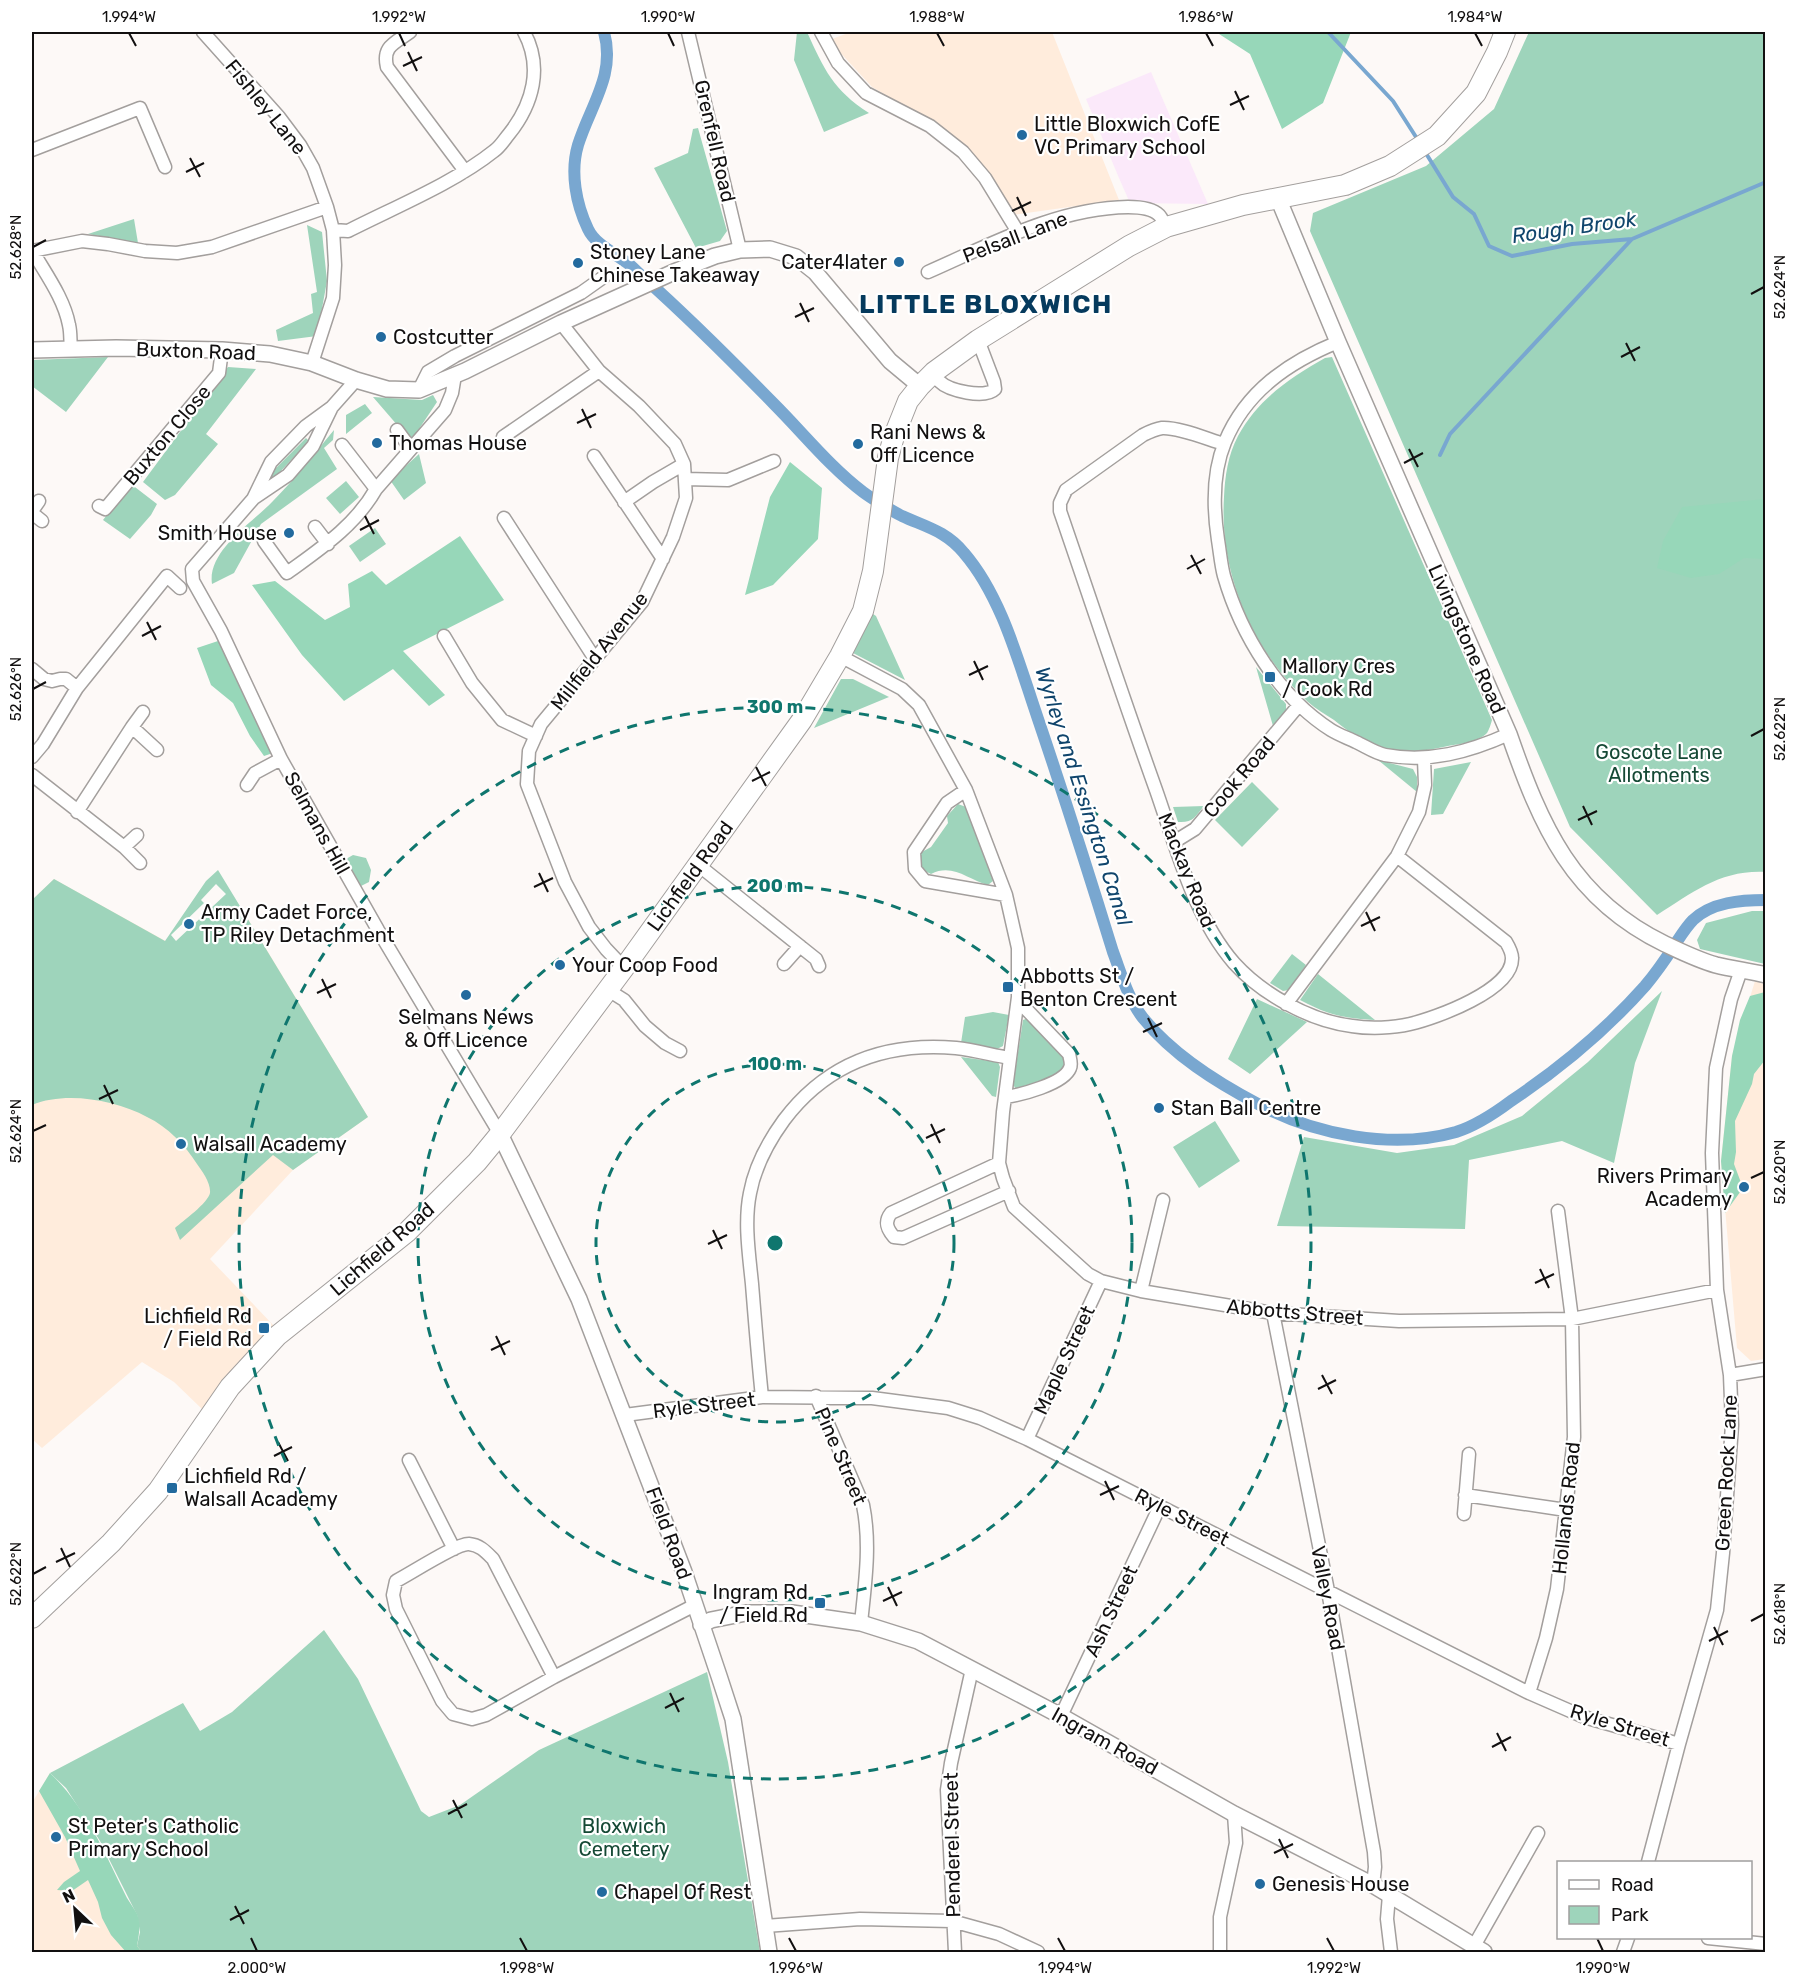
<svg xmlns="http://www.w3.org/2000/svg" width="1797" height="1984" font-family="Rubik,sans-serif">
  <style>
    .industrial { fill: #fbe9fa }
    .education { fill: #ffecdc }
    .green { fill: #9ed4bb; fill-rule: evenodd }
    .forest { fill: #97d7b9 }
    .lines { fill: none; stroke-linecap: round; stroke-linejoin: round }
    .stream { stroke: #79a7d0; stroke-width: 4 }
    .canal { stroke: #79a7d0; stroke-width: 12 }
    .minor-casing { stroke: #a39f9d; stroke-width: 15 }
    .tertiary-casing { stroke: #a39f9d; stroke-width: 18 }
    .primary-casing { stroke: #a39f9d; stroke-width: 22 }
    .minor { stroke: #fff; stroke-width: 12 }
    .tertiary { stroke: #fff; stroke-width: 15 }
    .primary { stroke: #fff; stroke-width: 20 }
    .ticks { fill: none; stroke: #121010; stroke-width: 2 }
    .ring { fill: none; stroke: #0f766e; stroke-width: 3; stroke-dasharray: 10 8 }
    .poi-dot { fill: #226a9e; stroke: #fff; stroke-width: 2 }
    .labels { text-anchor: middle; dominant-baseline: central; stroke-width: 4.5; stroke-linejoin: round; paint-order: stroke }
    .street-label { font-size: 20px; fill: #121010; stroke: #fff }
    .poi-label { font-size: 20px; fill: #121010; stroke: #fff; text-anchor: start }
    .park-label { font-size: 20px; fill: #154935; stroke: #fff }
    .water-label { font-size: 21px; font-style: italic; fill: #10456c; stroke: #fff }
    .district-label { font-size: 26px; font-weight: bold; letter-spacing: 1.5px; fill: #053a5d; stroke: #fff }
    .centre { fill: #0f766e; stroke: #fff; stroke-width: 3 }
    .ring-label { font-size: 18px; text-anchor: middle; font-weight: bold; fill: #0f766e; stroke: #fff; stroke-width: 4.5; stroke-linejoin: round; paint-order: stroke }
    .neatline { fill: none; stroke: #121010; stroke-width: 2 }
    .ticks-label { font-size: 15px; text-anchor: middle; fill: #121010 }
  </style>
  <rect width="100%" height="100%" fill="#fdf9f7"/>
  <!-- industrial -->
  <path class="industrial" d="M1151,72L1208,204L1130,203L1119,178L1086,99Z"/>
  <!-- education -->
  <path class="education" d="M851,32H1052L1119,200L1013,215L934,123L872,87L835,47L832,39Z
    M54,879L180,949L245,914L368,1117L293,1170L210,1259L275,1327L202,1409L174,1382L142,1362L42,1448L32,1439V900Z
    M1755,981L1766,985L1765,1359L1751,1361L1737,1348L1721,1161L1732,1056Z
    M50,1773L97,1870L142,1952H32V1803Z"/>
  <!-- green -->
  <path class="green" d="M797,32H807C824,69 833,90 869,113L824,132L794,60Z
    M1529,32H1765V872C1720,870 1694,892 1657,915L1570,827L1310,231L1313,213L1426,166L1494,109Z
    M698,128L727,231L720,241L696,248L654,168L688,153L693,129Z
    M134,219L138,243L88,234Z
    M307,225L322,232L327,281L317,336L278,341L276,330L313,313L311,294L317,292Z
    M108,357L66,412L32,386V360Z
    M1332,357L1492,720C1491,724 1489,730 1487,733C1479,742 1459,744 1448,746C1426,751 1399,755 1376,746C1362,741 1346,730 1334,720C1325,714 1316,709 1308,702C1252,650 1219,573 1224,497C1225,476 1228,455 1238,436C1258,399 1290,378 1325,358Z
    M228,367L256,369L206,434L218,444L175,495L165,500L143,482Z
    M433,395L437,402L411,441L373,397L422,400Z
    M365,404L372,413L346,434V415Z
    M334,430L333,440L324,448L337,469L261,524L234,573L212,584C207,551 252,523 273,501C295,479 314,454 334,430Z
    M306,438L309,441L266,487V478Z
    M419,454L426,483L404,500L390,480Z
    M346,481L359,497L340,514L326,498Z
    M131,484L157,504L151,515L130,539L103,520Z
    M375,528L386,544L360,562L349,546Z
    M870,612L876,616L905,680L853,653Z
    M1256,667L1286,704V711L1273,726Z
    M841,679H853L889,697L814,728Z
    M1378,760L1413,769L1417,777V792Z
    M1471,762L1443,814L1431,815L1434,769Z
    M1252,782L1279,809L1242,847L1215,820Z
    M958,804L966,807L993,881L988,885C968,880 953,863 931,874L921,869L918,860L920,853L931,847L948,823L947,816Z
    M1204,806C1195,817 1193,823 1178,822L1173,807Z
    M353,855L366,858L371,870L369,882L361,886L346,859Z
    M218,870L368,1117L293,1170L273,1155L180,1240L175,1228C183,1221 208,1203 210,1193C211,1183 202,1171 197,1164C185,1145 168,1127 147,1117C115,1100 66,1091 32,1105V900L54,879L165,941L206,881ZM216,884L226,894L176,941L171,935L204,903L201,900Z
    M1752,911H1765V964L1700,949L1697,940L1706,923Z
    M1292,954L1306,965L1289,990L1283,991L1270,983Z
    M1318,974L1375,1020C1343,1018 1328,1015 1300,1000Z
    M1662,991L1635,1063L1614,1163L1562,1141L1469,1160L1465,1229L1277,1226L1304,1137L1397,1153L1454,1145L1522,1116L1588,1062Z
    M1257,999L1307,1022L1250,1074L1228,1059Z
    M993,1012L1009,1015L1003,1046L997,1049L961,1043L965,1017Z
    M1028,1018L1066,1056V1068C1051,1077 1035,1085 1018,1091L1013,1085L1023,1020Z
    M961,1057L998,1062L1000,1067L996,1097L992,1096Z
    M1215,1121L1240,1161L1199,1188L1173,1147Z
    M324,1630L358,1679L421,1811L429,1817L460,1805L539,1750L707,1672L728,1762L760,1952H142L137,1946L140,1932L137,1915L100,1841L66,1788L50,1773L183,1703L200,1731L232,1712Z"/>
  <!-- forest -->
  <path class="forest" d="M1216,32H1351L1323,103L1282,129L1250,54Z
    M790,462L822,488L818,539L773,585L745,595L770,497Z
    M1765,499V559L1744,558L1719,574L1691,578L1657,568L1663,541L1682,507Z
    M460,536L504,600L403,651L445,695L429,706L393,669L344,701L302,655L252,585L275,581L325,620L350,607L348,584L372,571L386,585Z
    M221,640L276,752L264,756L250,736L233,703L211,685L197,648Z
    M1765,992V1060L1754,1074L1752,1084L1735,1121L1736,1152L1734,1164L1743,1188L1725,1213L1721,1161L1732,1056L1740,1020L1750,996Z
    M50,1773C86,1807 105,1854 127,1898C130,1903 134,1908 137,1914C141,1924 139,1935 137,1946L142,1952H126L111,1935L102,1918L98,1902L88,1880L72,1891L57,1890L64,1882L80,1871L65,1837L39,1791Z"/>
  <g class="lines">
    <!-- stream -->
    <path class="stream" d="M1328,32L1393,101L1416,137
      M1427,155L1453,197L1474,214L1489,246L1512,256L1572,244L1632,239L1766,182
      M1440,455L1450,434L1632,239"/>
    <!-- canal -->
    <path class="canal" d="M604,32C616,75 590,106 578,145C570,172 576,204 588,229C595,244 613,252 626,262C632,266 637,272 643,277C688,317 732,361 774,404C803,433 830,467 863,492C871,498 892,511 902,516C926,527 946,531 964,553C1002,597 1019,664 1038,719C1064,796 1089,874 1113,952C1121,973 1128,999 1143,1018C1173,1055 1216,1082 1258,1104C1315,1135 1393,1150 1456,1132C1475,1126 1495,1113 1511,1101C1559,1069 1606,1030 1645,986C1656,973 1665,960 1674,946C1680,937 1686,927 1693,920C1712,902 1741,900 1766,900"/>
    <!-- minor casing -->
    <g class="minor-casing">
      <path id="minor" d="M203,32L279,117L300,145L313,168L327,207L333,230L335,265L333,298L312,363
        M410,32C395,43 382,46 387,67L465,171
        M688,32L740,250
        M821,32L838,63L866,93L930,126L963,152L985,178L1018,232
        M32,150L140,108L165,167
        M333,230L348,231C395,207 454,183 494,151C500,147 504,140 509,134C533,104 543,67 524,32
        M32,250C45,273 64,298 69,325C71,333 70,341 71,349
        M32,251L82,241L108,244L145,251L177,253L212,247L327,207
        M928,272C992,244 1057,208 1128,207C1138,207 1152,208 1159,215C1162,218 1164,224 1166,227
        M561,323L599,371L639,406L675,444L684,464L686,498L673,537L642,602L541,724L529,751L527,784L565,882L589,927L606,949L624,968
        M1338,342C1289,362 1246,391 1225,442C1212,473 1213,507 1218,540C1220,552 1221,565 1224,576C1241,635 1279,697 1331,730C1339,735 1348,738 1356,742C1365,746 1375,753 1385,755C1429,763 1469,752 1509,734
        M934,372C936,375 937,378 939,381C949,391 985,399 995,389L994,382L978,340
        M356,380L332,407L306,426L271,462L253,499L192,569L193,581L221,631L281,759L378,930L500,1134
        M419,390L428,372L455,356L581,293L605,276
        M397,430L411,449
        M503,437L599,371
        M1224,444C1207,439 1179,427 1162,428C1155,429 1149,432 1143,435L1066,490L1060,503V511C1092,604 1123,698 1156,790C1176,847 1194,917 1234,963C1262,994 1310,1021 1352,1026C1370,1029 1393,1028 1410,1024C1436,1018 1513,990 1512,958C1512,952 1509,947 1506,942L1397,856
        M342,445L376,489
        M594,456L663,559
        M685,479L728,480L774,461
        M254,498L288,475L313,446L331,409
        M624,502L653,482L684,464
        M99,506L105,509L219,373L222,350
        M32,511L39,501
        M32,513L42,521
        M504,518L595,659
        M315,527L328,544
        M264,541L287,573C320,549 355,526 376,489L445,410L452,393L455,375
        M444,636L472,683L502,720L536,736
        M840,656L902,689L919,705L966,790L1006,895L1018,948V997L1003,1112L999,1163L1003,1178L1014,1207L1088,1274L1101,1281L1141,1291L1273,1313L1399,1321L1572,1319L1717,1290
        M32,669L44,679L52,681L60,679H66L77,688
        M132,727L157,750
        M32,757L43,744L77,688L167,576L180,588
        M32,775L124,847L140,863
        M247,785L255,773L281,759
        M966,790L947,803L914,852L915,869L925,881L1006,895
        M77,812L132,727L143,712
        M1174,842L1195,829L1299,705
        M124,847L137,835
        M697,864L816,959L819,966
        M784,964L800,946
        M608,990L624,1000L645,1026L665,1043L680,1051
        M1286,1004L1397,856L1419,812L1425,785L1424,759
        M1005,1097C1020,1095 1064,1084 1070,1068C1072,1064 1070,1059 1069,1054L1026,1009L1018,997
        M999,1163L891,1213C884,1222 887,1229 894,1237L903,1238L1009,1191
        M1141,1291L1163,1200
        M1273,1313L1328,1591L1374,1852L1375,1867L1373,1885
        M1730,1375L1766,1369
        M816,1396L863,1505C871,1544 865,1584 861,1623
        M762,1397C758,1359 755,1321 752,1284C749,1254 744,1222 750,1193C755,1166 768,1142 784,1120C827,1063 887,1042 956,1048C974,1050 992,1055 1010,1058
        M625,1415L762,1397L872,1398L948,1408L980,1418L1027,1439L1529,1693L1584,1717L1679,1744
        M1027,1439L1101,1281
        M409,1460L454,1549
        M1465,1495L1566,1510
        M1464,1514L1469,1454
        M554,1677L493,1559C486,1552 480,1545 469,1544C457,1543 410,1574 396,1581L393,1595L396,1609L442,1701L453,1714L472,1719L486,1715L554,1677L695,1605
        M1529,1693L1546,1638L1557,1589L1574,1437L1572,1319L1558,1211
        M1061,1716L1160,1506
        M1648,1862L1679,1744L1717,1610L1723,1553L1732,1425L1730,1375L1717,1290L1712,1153L1716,1068L1731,999L1741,970
        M1389,1895L1387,1919L1391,1952
        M765,1926L860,1919L952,1921L999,1934L1038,1952
        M1708,1938L1766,1944
        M1474,1946L1538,1833
        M955,1952L947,1790L951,1763L972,1669
        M1220,1952V1917L1236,1843L1234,1814
        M1623,1952L1628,1938"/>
    </g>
    <!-- tertiary casing -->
    <g class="tertiary-casing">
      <path id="tertiary" d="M1278,198L1338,342L1509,734C1541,826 1572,899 1665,944C1682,952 1698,960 1716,965C1732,969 1749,971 1766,975
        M32,350L116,348L222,350L270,354L312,363L356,380L387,389L419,390L465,371L561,323L674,272L715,256L740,250L770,249L796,257L815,272L890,361L920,386
        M500,1134L579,1299L684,1572L719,1676L733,1719L769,1952
        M701,1625L711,1620L746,1613H792L861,1623L918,1641L1061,1716L1234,1814L1373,1885L1484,1952"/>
    </g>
    <!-- primary casing -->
    <g class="primary-casing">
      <path id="primary" d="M32,1618L111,1543L158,1491L230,1387L277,1336L407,1232L477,1162L500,1134L624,968L802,720L840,656L863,611L873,571L888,458L894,436L908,401L920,386L934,372L978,340L1129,246L1166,227L1243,205L1345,185L1390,166L1437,136L1476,93L1497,52L1505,32"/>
    </g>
    <!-- minor -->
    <use href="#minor" class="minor"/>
    <!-- tertiary -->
    <use href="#tertiary" class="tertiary"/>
    <!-- primary -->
    <use href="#primary" class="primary"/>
  </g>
  <!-- ticks -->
  <path class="ticks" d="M129,33L136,46M399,33L405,46M668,33L674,46M937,33L944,46M1206,33L1213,46M1475,33L1482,46M408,52L417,71M403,66L422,57M1235,91L1244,110M1230,105L1249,96M190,158L200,177M186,172L204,163M1017,197L1026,216M1012,211L1031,202M33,247L46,240M1751,294L1764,287M800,303L809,322M795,317L814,308M1626,343L1635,361M1621,357L1640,347M582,409L591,428M577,423L596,414M1409,449L1418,467M1404,463L1423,453M365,516L374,534M360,530L379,520M1191,555L1201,574M1187,569L1205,559M147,622L156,640M142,636L161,626M974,661L983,680M969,675L988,666M33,689L46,682M1751,736L1764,729M756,767L766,786M752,781L770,772M1583,806L1592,825M1578,820L1597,811M539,873L548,892M534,887L553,878M1366,912L1375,931M1361,926L1380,917M322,979L331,998M317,993L336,984M1148,1018L1157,1037M1143,1032L1162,1023M104,1085L113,1104M99,1099L118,1090M931,1124L940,1143M33,1131L46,1125M926,1138L945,1129M1751,1178L1764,1172M713,1230L722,1249M708,1244L727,1235M1540,1269L1549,1288M1535,1283L1554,1274M496,1336L505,1355M491,1350L510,1341M1322,1375L1332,1394M1318,1389L1336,1380M278,1442L288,1461M274,1456L292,1447M1105,1481L1114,1500M1100,1495L1119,1486M61,1548L70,1567M56,1562L75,1553M33,1574L46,1567M888,1587L897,1606M883,1601L902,1592M1751,1621L1764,1614M1714,1627L1723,1645M1709,1641L1728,1631M670,1693L679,1712M665,1708L684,1698M1497,1733L1506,1751M1492,1747L1511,1737M453,1800L462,1818M448,1814L467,1804M1279,1839L1288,1858M1274,1853L1293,1844M235,1906L244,1924M230,1920L249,1910M251,1938L257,1951M520,1938L527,1951M789,1938L796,1951M1058,1938L1065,1951M1327,1938L1334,1951M1597,1938L1603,1951"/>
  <!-- distance rings -->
  <g class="ring">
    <circle cx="775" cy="1243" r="179"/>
    <circle cx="775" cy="1243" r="357"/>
    <circle cx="775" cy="1243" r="536"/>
  </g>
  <!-- markers -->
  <g class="poi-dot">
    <circle cx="1022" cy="135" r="6"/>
    <circle cx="899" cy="262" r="6"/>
    <circle cx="578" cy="263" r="6"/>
    <circle cx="381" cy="337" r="6"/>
    <circle cx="377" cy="443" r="6"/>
    <circle cx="858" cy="444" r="6"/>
    <circle cx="289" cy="533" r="6"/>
    <rect x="1264" y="671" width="12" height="12" rx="3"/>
    <circle cx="189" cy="924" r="6"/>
    <circle cx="560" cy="965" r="6"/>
    <rect x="1002" y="981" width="12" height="12" rx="3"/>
    <circle cx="466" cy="995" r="6"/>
    <circle cx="1159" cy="1108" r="6"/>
    <circle cx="181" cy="1144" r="6"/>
    <circle cx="1744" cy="1187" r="6"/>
    <rect x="258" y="1322" width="12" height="12" rx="3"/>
    <rect x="166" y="1482" width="12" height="12" rx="3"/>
    <rect x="814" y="1597" width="12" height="12" rx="3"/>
    <circle cx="56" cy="1837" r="6"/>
    <circle cx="1260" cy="1884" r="6"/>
    <circle cx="602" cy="1892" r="6"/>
  </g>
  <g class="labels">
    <!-- street labels -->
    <g class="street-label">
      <text transform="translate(266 107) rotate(51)">Fishley Lane</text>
      <text transform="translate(715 141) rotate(77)">Grenfell Road</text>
      <text transform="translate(1015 237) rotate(-21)">Pelsall Lane</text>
      <text transform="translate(196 351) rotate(2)">Buxton Road</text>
      <text transform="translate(167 435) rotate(-50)">Buxton Close</text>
      <text transform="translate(1467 639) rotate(66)">Livingstone Road</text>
      <text transform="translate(599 651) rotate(-52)">Millfield Avenue</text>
      <text transform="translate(1239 777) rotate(-50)">Cook Road</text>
      <text transform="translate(317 823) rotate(61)">Selmans Hill</text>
      <text transform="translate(1187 870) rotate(68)">Mackay Road</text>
      <text transform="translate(690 876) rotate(-54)">Lichfield Road</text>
      <text transform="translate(382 1249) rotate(-41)">Lichfield Road</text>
      <text transform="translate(1295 1312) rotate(5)">Abbotts Street</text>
      <text transform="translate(1064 1360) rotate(-65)">Maple Street</text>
      <text transform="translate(704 1405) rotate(-7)">Ryle Street</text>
      <text transform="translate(841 1456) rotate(67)">Pine Street</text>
      <text transform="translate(1726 1473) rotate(-87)">Green Rock Lane</text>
      <text transform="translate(1566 1508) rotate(-84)">Hollands Road</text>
      <text transform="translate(1182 1517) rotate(27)">Ryle Street</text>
      <text transform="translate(669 1533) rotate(70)">Field Road</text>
      <text transform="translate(1328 1598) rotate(79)">Valley Road</text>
      <text transform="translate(1111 1611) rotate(-65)">Ash Street</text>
      <text transform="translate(1620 1725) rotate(17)">Ryle Street</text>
      <text transform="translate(1105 1741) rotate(29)">Ingram Road</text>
      <text transform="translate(952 1845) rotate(-91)">Penderel Street</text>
    </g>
    <!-- poi labels -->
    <g class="poi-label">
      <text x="1034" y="124">Little Bloxwich CofE<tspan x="1034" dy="23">VC Primary School</tspan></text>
      <text x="590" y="252">Stoney Lane<tspan x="590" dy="23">Chinese Takeaway</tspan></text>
      <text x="887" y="262" text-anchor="end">Cater4later</text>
      <text x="393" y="337">Costcutter</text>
      <text x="870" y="432">Rani News &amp;<tspan x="870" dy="23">Off Licence</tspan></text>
      <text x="389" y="443">Thomas House</text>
      <text x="277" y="533" text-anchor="end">Smith House</text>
      <text x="1282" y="666">Mallory Cres<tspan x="1282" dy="23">/ Cook Rd</tspan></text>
      <text x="201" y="912">Army Cadet Force,<tspan x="201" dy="23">TP Riley Detachment</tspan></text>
      <text x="572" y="965">Your Coop Food</text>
      <text x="1020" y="976">Abbotts St /<tspan x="1020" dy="23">Benton Crescent</tspan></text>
      <text x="466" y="1017" text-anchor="middle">Selmans News<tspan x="466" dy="23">&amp; Off Licence</tspan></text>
      <text x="1171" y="1108">Stan Ball Centre</text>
      <text x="193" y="1144">Walsall Academy</text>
      <text x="1732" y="1176" text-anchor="end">Rivers Primary<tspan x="1732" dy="23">Academy</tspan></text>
      <text x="252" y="1316" text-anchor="end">Lichfield Rd<tspan x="252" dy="23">/ Field Rd</tspan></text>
      <text x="184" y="1476">Lichfield Rd /<tspan x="184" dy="23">Walsall Academy</tspan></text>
      <text x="808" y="1592" text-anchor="end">Ingram Rd<tspan x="808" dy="23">/ Field Rd</tspan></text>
      <text x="68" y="1826">St Peter's Catholic<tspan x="68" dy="23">Primary School</tspan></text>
      <text x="1272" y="1884">Genesis House</text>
      <text x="614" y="1892">Chapel Of Rest</text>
    </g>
    <!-- park labels -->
    <g class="park-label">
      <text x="1659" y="752">Goscote Lane<tspan x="1659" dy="23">Allotments</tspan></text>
      <text x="624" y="1826">Bloxwich<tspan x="624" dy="23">Cemetery</tspan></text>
    </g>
    <!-- water labels -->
    <g class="water-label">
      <text transform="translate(1574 227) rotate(-8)">Rough Brook</text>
      <text transform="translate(1084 796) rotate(72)">Wyrley and Essington Canal</text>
    </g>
    <!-- district labels -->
    <g class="district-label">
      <text x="986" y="304">LITTLE BLOXWICH</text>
    </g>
  </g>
  <circle cx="775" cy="1243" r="9" class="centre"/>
  <g class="ring-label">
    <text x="775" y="713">300 m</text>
    <text x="775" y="892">200 m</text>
    <text x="775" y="1070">100 m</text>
  </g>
  <!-- border -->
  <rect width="1797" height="1984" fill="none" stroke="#ffffff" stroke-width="66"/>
  <!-- legend -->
  <rect x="1557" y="1861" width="195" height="78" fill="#ffffff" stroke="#a09f9f" stroke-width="1.5"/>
  <rect x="1569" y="1880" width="30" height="9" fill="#ffffff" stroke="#a09f9f" stroke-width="1.5"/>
  <text x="1611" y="1891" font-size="18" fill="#121010">Road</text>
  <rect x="1569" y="1906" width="30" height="18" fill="#9ed4bb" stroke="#a09f9f" stroke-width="1.5"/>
  <text x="1611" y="1921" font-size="18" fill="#121010">Park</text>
  <!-- north arrow -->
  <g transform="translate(75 1909) rotate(334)" stroke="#ffffff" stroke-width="4.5" paint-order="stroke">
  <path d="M0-4.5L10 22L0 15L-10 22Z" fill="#121010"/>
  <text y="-9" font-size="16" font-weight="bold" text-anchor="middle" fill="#121010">N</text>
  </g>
  <rect x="33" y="33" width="1731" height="1918" class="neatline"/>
  <g class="ticks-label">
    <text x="129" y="22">1.994°W</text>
    <text x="399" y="22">1.992°W</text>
    <text x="668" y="22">1.990°W</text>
    <text x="937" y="22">1.988°W</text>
    <text x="1206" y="22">1.986°W</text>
    <text x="1475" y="22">1.984°W</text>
    <text transform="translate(16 247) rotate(-90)" y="5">52.628°N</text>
    <text transform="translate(1780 287) rotate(-90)" y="5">52.624°N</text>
    <text transform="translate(16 689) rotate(-90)" y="5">52.626°N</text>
    <text transform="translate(1780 729) rotate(-90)" y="5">52.622°N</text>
    <text transform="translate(16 1131) rotate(-90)" y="5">52.624°N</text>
    <text transform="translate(1780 1172) rotate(-90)" y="5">52.620°N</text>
    <text transform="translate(16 1574) rotate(-90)" y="5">52.622°N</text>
    <text transform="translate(1780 1614) rotate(-90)" y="5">52.618°N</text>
    <text x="257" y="1973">2.000°W</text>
    <text x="527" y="1973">1.998°W</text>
    <text x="796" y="1973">1.996°W</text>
    <text x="1065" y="1973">1.994°W</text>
    <text x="1334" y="1973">1.992°W</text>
    <text x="1603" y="1973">1.990°W</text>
  </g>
</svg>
